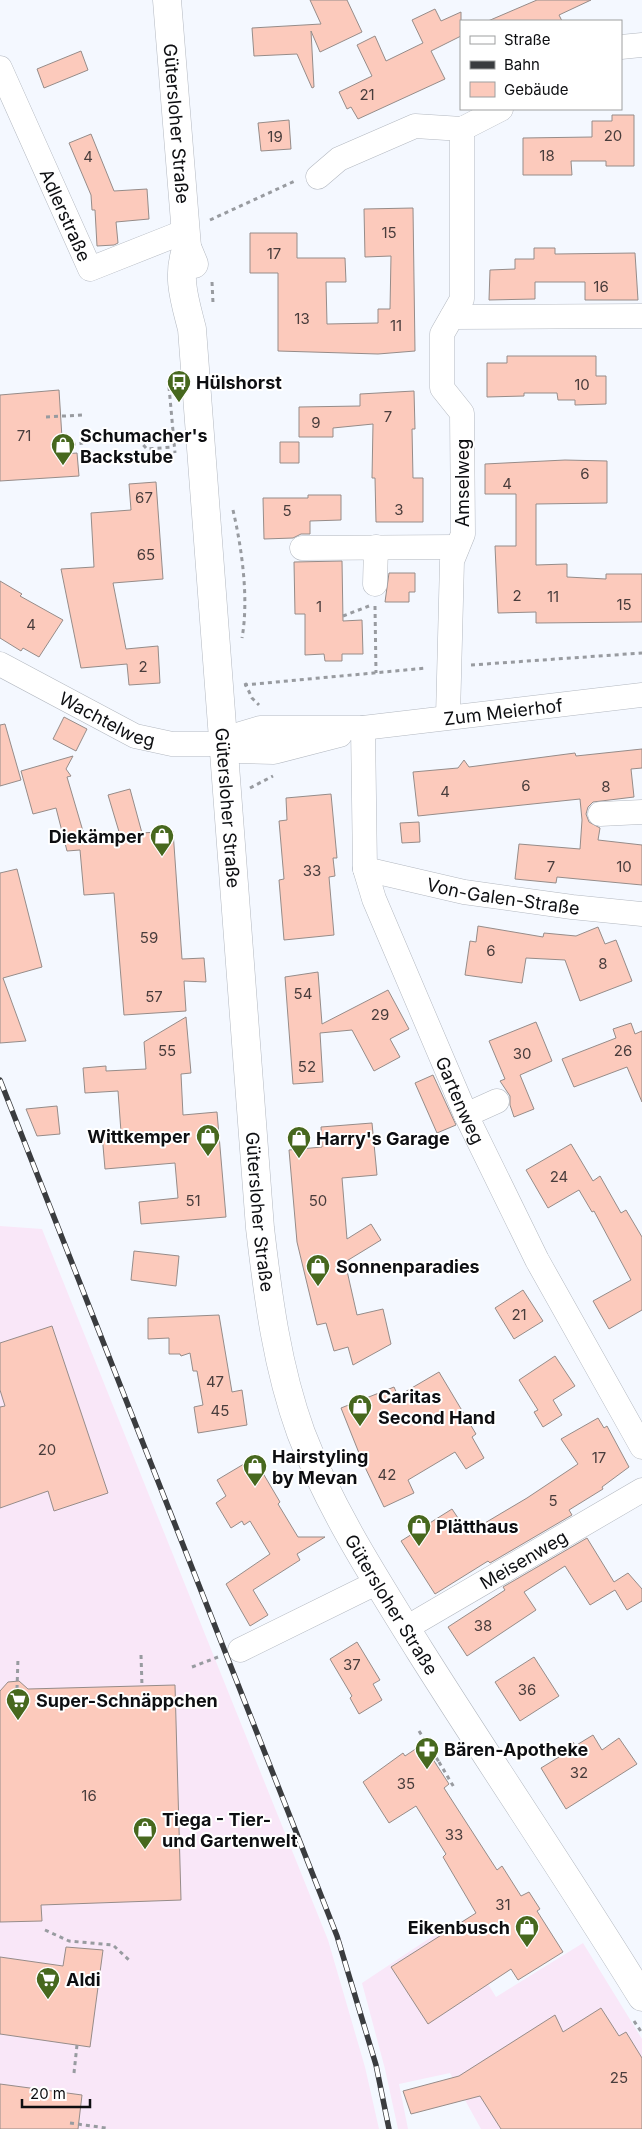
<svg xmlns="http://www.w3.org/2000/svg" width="642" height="2129" font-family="Inter,sans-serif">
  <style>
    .commercial { fill: #f9e7f8 }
    .building { fill: #fccabc; stroke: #968c89 }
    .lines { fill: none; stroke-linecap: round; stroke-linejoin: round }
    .minor-casing { stroke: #b3b8c0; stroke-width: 25 }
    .major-casing { stroke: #b3b8c0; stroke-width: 29 }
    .path { stroke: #989ba0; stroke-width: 3; stroke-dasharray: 4 4; stroke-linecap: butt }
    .minor { stroke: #fff; stroke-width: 24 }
    .major { stroke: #fff; stroke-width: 28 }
    .rail-casing { stroke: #3a3c3f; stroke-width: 5.5 }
    .rail { stroke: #fff; stroke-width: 4; stroke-dasharray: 11; stroke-linecap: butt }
    .labels { text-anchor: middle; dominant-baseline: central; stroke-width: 4; stroke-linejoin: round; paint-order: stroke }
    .number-label { font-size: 15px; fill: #493d3c }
    .street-label { font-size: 18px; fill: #0d0e11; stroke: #fff }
    .poi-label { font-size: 18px; font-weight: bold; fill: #0d0e11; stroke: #fff; text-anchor: start }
  </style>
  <rect width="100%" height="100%" fill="#f4f8ff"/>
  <!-- commercial -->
  <path class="commercial" d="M0,1226L42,1229L328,1940L365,2067L379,2129H0Z
    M451,1924L496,1997L583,1943L642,2039V2129H481L450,2073L399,2084L408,2129H398L385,2069L362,1983Z"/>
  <!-- building -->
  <path class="building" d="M310,0H347L362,32L320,52L311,31L314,87L312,88L297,54L254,56L252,28L321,24Z
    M537,0H591L559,15L562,21H488Z
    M435,9L441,21L461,12V36L431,51L445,79L358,119L351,107L347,109L339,92L372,76L357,45L375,36L386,61L423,43L412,20Z
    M81,51L88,70L44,88L37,69Z
    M612,115H634V166H606V161H571L572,175H523V138L592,137V121H612Z
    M289,120L291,149L261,151L258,123Z
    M91,134L114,191L147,189L149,219L116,222L118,243L114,245L97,246L95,210H92L91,195L69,143Z
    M413,208L415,351L378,354L278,351V273H250V233H297V258H345L346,282H326L327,324L378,323V309H390L391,256L365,257L364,209Z
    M534,248H555V254L635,253L638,300H585V282H535V299L489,300L490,270L515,269V259H534Z
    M507,356H596V376H606V404L575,405V400H558L557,393H524V396L487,397V363H507Z
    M59,390L63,454L77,453L79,476L0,481V395Z
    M414,391L415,429H412L413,478H423V522H376L375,478H372L373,424L333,428V437H299V407L360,406V394Z
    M280,442H299V463H280Z
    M565,460L607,461V503L536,504V565L567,564V577L606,579V574H642V622L536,623V612L498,613L495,546H516V494H485V464Z
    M156,482L163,579L113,583L126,649L158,646L160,683L129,685L127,664L81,668L61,569L94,567L91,513L131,510L129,484Z
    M308,495H341V520L310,521V534H301L293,538L264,539L263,498H308Z
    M342,561L343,621L362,620L363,654H342V661H325L324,654L305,655V614H295L294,562Z
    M389,573H415V592H409V602H385Z
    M0,581L22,594L20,596L63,620L39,657L23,648L21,651L0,638Z
    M64,717L87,729L76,751L53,739Z
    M5,724L21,780L0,786V725Z
    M642,749V768L631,769L634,797L593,802L588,807L586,814L589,822L600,828L598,840L642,845V885L557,877L556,883L515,879L519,844L580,849L582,820L580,799L418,816L413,772L458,768L464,760L469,767L575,753L576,756Z
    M73,756L66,769L71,776L67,777L85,838L120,835L108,795L130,789L142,833L173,831L182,959L204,958L206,982L184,981L186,1011L124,1015L114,893L84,895L80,850L67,851L56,808L33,814L21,771Z
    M331,794L337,858H333L335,876L329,877L334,935L284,940L279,880L284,879L279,821L287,820L286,798Z
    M419,822L420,842L402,843L400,823Z
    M17,869L42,967L3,978L26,1041L0,1043V873Z
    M478,926L543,937L544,933L576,936L598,927L605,944L616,940L632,981L580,1001L565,960L526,958L522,983L465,975L470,941L476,942Z
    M318,972L322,1024L388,990L409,1029L390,1039L400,1057L374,1071L352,1030L320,1033L323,1082L293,1084L285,977Z
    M186,1017L191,1073L181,1074L183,1115L217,1112L226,1217L141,1224L139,1202L178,1198L175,1163L105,1169L102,1134L121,1132L118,1091L85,1093L83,1068L106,1066V1071L146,1069L144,1042Z
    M536,1022L552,1061L520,1075L534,1109L514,1117L510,1105V1096L500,1081L505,1079L489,1041Z
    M631,1023L635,1034L642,1031V1102L627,1067L574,1087L562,1059L616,1038L613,1029Z
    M433,1075L456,1125L437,1133L415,1083Z
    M57,1106L60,1134L37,1136L26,1109Z
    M372,1123L377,1175L342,1178L347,1239L371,1224L381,1240L345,1262L357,1315L383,1309L391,1344L353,1365L348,1347L334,1351L326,1323L317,1325L297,1242L289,1150L322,1147L321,1127Z
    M571,1144L593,1181L600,1176L621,1213L626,1210L642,1237V1310L609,1329L593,1301L631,1280L594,1211L592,1212L579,1190L548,1208L526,1170Z
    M134,1251L179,1256L176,1286L131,1280Z
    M523,1290L543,1321L514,1339L495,1308Z
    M219,1315L232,1392L242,1390L247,1425L198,1433L194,1407L203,1405L197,1371H193L190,1353L181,1356L180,1354H169V1338L148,1339V1318Z
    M52,1326L108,1493L54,1511L48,1491L0,1508V1407L5,1406L0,1390V1343Z
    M555,1356L575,1386L553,1400L562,1415L543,1427L534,1412L538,1410L519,1380Z
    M439,1372L476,1434L472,1437L484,1458L466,1469L455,1452L408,1480L414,1493L384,1507L363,1463L341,1408L394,1387L398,1396Z
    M598,1418L604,1428L607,1426L629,1467L602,1487L603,1489L569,1510L572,1515L490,1563L488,1561L435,1594L401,1541L452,1509L468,1533L527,1498L578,1464L561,1439Z
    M254,1458L280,1502L278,1504L298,1537H325L297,1554L300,1560L253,1590L268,1615L250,1626L226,1584L270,1554L250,1521L244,1525L242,1521L231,1528L216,1503L226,1496L217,1480Z
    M587,1538L614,1582L628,1573L642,1589V1601L627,1610L615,1590L590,1605L565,1566L524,1592L536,1610L467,1656L448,1627L505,1590L503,1587Z
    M357,1642L380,1680L373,1684L382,1700L359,1714L350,1698L352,1696L330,1659Z
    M534,1657L559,1696L520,1721L495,1682Z
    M19,1681L28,1689L175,1685L181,1900L41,1905L42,1921L0,1922V1691L8,1682Z
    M593,1735L602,1750L619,1738L637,1764L566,1809L541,1768L559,1757L556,1753L573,1742L575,1746Z
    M423,1744L449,1784L444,1788L497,1870L502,1866L521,1896L529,1892L540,1909L537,1911L563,1952L518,1980L511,1969L428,2024L391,1967L476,1913L443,1857L446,1854L416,1806L389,1823L363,1782L403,1753L405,1756Z
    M66,1947L103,1950L90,2047L0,2034V1957L63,1966Z
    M601,2008L619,2036L626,2032L642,2058V2129H501L480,2096L411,2114L403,2091L459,2076L555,2015L563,2032Z
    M0,2084L82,2095L78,2129H0Z"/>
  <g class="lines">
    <!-- minor casing -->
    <g class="minor-casing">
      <g id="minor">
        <path d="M621,47L642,45"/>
        <path id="s1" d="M0,68L90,269L186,231"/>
        <path d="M318,177L339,159L415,126L462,129L501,109"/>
        <path d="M452,317L642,316"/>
        <path d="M302,548L457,547"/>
        <path d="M375,584L376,547"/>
        <path id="s2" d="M0,664L135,736L172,744H224L239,751L274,752L340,735"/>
        <path d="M448,716L452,561L463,534L462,413L442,388V334L462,299V129"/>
        <path id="s3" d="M363,728L365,869L374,899L466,1115L537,1260L642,1447"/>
        <path id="s4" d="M224,744L237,735L260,728H363L642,695"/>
        <path d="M600,814L642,812"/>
        <path id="s5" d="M365,869L464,892L572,907L642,914"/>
        <path d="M466,1115L497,1101"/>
        <path id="s6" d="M406,1628L642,1490"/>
        <path d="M240,1650L376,1583"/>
      </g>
    </g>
    <!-- major casing -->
    <g class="major-casing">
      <g id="major">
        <path id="s7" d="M167,0L187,247L194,264"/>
        <path id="s8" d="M187,247C176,276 185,301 192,329L260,1228C268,1297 277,1367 301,1433C331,1511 376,1580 420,1651C493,1767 570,1880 642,1997"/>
      </g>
    </g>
    <!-- path -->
    <path class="path" d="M210,220L297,180
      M212,282L213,303
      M169,387L175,453
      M46,417L82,415
      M138,439L147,449L173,447
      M60,454L67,445L83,443
      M233,510C242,549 249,599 242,638
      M375,606L376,673
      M343,616L369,606
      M471,665L642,653
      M245,683L252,698L259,705
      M244,685L427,668
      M250,788L273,776
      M141,1655L142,1686
      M192,1667L218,1657
      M17,1689L18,1658
      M419,1731L439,1762L436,1764
      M439,1762L455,1789
      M45,1930L69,1941L113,1945L131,1962
      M634,2021L642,2033
      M74,2073L77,2045
      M70,2123L106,2128"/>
    <!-- minor -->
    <use href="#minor" class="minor"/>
    <!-- major -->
    <use href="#major" class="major"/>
    <!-- rail casing -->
    <g class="rail-casing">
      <path id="rail" d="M0,1080L337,1936L376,2065L389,2129"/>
    </g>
    <!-- rail -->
    <use href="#rail" class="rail"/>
  </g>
  <!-- icons -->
  <defs>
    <g id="bus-pin" transform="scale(1.25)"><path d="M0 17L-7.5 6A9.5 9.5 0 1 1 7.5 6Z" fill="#47681e" stroke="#fff"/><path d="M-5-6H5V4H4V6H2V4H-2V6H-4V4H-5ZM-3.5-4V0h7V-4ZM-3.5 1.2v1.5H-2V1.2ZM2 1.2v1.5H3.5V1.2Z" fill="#fff"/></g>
    <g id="shop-pin" transform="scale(1.25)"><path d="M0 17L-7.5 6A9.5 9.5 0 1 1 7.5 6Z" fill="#47681e" stroke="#fff"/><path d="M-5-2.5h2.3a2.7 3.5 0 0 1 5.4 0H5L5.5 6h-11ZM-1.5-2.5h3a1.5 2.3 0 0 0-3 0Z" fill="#fff"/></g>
    <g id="supermarket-pin" transform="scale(1.25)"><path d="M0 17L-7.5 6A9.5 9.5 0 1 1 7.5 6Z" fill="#47681e" stroke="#fff"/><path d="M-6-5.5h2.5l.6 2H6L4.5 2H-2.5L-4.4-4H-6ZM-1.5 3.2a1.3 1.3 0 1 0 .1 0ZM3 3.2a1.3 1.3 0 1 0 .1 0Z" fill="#fff"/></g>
    <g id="pharmacy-pin" transform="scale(1.25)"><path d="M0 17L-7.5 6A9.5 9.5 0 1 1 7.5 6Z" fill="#47681e" stroke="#fff"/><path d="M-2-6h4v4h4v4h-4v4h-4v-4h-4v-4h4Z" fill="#fff"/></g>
  </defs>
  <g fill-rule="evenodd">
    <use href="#bus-pin" x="179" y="382"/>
    <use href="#shop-pin" x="63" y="445"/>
    <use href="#shop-pin" x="162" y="836"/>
    <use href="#shop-pin" x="208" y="1136"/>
    <use href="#shop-pin" x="299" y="1138"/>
    <use href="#shop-pin" x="318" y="1266"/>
    <use href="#shop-pin" x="360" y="1406"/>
    <use href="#shop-pin" x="255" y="1466"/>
    <use href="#shop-pin" x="419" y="1526"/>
    <use href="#supermarket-pin" x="18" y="1700"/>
    <use href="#pharmacy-pin" x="427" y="1749"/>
    <use href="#shop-pin" x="145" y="1829"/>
    <use href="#shop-pin" x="527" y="1927"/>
    <use href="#supermarket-pin" x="48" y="1979"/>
  </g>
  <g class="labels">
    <!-- number labels -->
    <g class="number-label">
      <text x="367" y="94">21</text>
      <text x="613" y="135">20</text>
      <text x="275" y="136">19</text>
      <text x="547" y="155">18</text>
      <text x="88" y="156">4</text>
      <text x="389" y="232">15</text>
      <text x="274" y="253">17</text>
      <text x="601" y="286">16</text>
      <text x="302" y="318">13</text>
      <text x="396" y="325">11</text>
      <text x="582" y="384">10</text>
      <text x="388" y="416">7</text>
      <text x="316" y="422">9</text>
      <text x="24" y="435">71</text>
      <text x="585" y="473">6</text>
      <text x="507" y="483">4</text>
      <text x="144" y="497">67</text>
      <text x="399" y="509">3</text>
      <text x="287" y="510">5</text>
      <text x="146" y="554">65</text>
      <text x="517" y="595">2</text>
      <text x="553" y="596">11</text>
      <text x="624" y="604">15</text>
      <text x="319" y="606">1</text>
      <text x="31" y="624">4</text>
      <text x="143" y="666">2</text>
      <text x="526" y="785">6</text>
      <text x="606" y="786">8</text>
      <text x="445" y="791">4</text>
      <text x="551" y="866">7</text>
      <text x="624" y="866">10</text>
      <text x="312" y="870">33</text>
      <text x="149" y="937">59</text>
      <text x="491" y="950">6</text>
      <text x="603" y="963">8</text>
      <text x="303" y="993">54</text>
      <text x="154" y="996">57</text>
      <text x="380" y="1014">29</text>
      <text x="167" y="1050">55</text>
      <text x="623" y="1050">26</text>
      <text x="522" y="1053">30</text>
      <text x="307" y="1066">52</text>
      <text x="559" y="1176">24</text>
      <text x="193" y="1200">51</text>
      <text x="318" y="1200">50</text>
      <text x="519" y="1314">21</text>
      <text x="215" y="1381">47</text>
      <text x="220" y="1410">45</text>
      <text x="47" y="1449">20</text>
      <text x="599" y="1457">17</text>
      <text x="387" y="1474">42</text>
      <text x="553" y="1500">5</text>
      <text x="483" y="1625">38</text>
      <text x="352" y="1664">37</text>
      <text x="527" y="1689">36</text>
      <text x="579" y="1772">32</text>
      <text x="406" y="1783">35</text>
      <text x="89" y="1795">16</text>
      <text x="454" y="1834">33</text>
      <text x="503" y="1904">31</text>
      <text x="619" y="2077">25</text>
    </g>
    <!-- street labels -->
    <g class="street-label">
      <text stroke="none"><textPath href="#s7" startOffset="124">Gütersloher Straße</textPath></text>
      <text stroke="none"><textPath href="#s1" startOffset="161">Adlerstraße</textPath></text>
      <text transform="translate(462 483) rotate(-90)">Amselweg</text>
      <text stroke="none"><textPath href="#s4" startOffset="284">Zum Meierhof</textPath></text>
      <text stroke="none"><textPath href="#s2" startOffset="121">Wachtelweg</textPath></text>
      <text stroke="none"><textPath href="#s8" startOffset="564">Gütersloher Straße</textPath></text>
      <text stroke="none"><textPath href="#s5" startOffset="141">Von-Galen-Straße</textPath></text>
      <text stroke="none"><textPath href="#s3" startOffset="391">Gartenweg</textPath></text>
      <text stroke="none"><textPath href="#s8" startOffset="969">Gütersloher Straße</textPath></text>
      <text stroke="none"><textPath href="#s6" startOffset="136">Meisenweg</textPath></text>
      <text stroke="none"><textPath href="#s8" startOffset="1389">Gütersloher Straße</textPath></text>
    </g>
    <!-- poi labels -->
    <g class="poi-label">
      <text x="196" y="382">Hülshorst</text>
      <text x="80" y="435">Schumacher's<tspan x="80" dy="21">Backstube</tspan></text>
      <text x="144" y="836" text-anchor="end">Diekämper</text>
      <text x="190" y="1136" text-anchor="end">Wittkemper</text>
      <text x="316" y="1138">Harry's Garage</text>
      <text x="336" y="1266">Sonnenparadies</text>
      <text x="378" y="1396">Caritas<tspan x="378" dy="21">Second Hand</tspan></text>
      <text x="272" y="1456">Hairstyling<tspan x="272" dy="21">by Mevan</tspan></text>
      <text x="436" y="1526">Plätthaus</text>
      <text x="36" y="1700">Super-Schnäppchen</text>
      <text x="444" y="1749">Bären-Apotheke</text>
      <text x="162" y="1819">Tiega - Tier-<tspan x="162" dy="21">und Gartenwelt</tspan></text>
      <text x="510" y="1927" text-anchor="end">Eikenbusch</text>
      <text x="66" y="1979">Aldi</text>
    </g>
  </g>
  <!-- legend -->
  <rect x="460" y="20" width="162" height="90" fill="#ffffff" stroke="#9e9fa0"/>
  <rect x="470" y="36" width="25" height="8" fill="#ffffff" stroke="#9e9fa0"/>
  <text x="504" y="45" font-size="15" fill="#0d0e11">Straße</text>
  <rect x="470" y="61" width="25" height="8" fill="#3a3c3f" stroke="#9e9fa0"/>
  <text x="504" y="70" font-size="15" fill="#0d0e11">Bahn</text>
  <rect x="470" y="82" width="25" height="15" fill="#fccabc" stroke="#9e9fa0"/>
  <text x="504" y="95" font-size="15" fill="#0d0e11">Gebäude</text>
  <!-- scale -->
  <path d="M22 2099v8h68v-8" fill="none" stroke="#0d0e11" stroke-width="2.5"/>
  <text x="30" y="2099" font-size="15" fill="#0d0e11" stroke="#ffffff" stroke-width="4" paint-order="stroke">20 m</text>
</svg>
